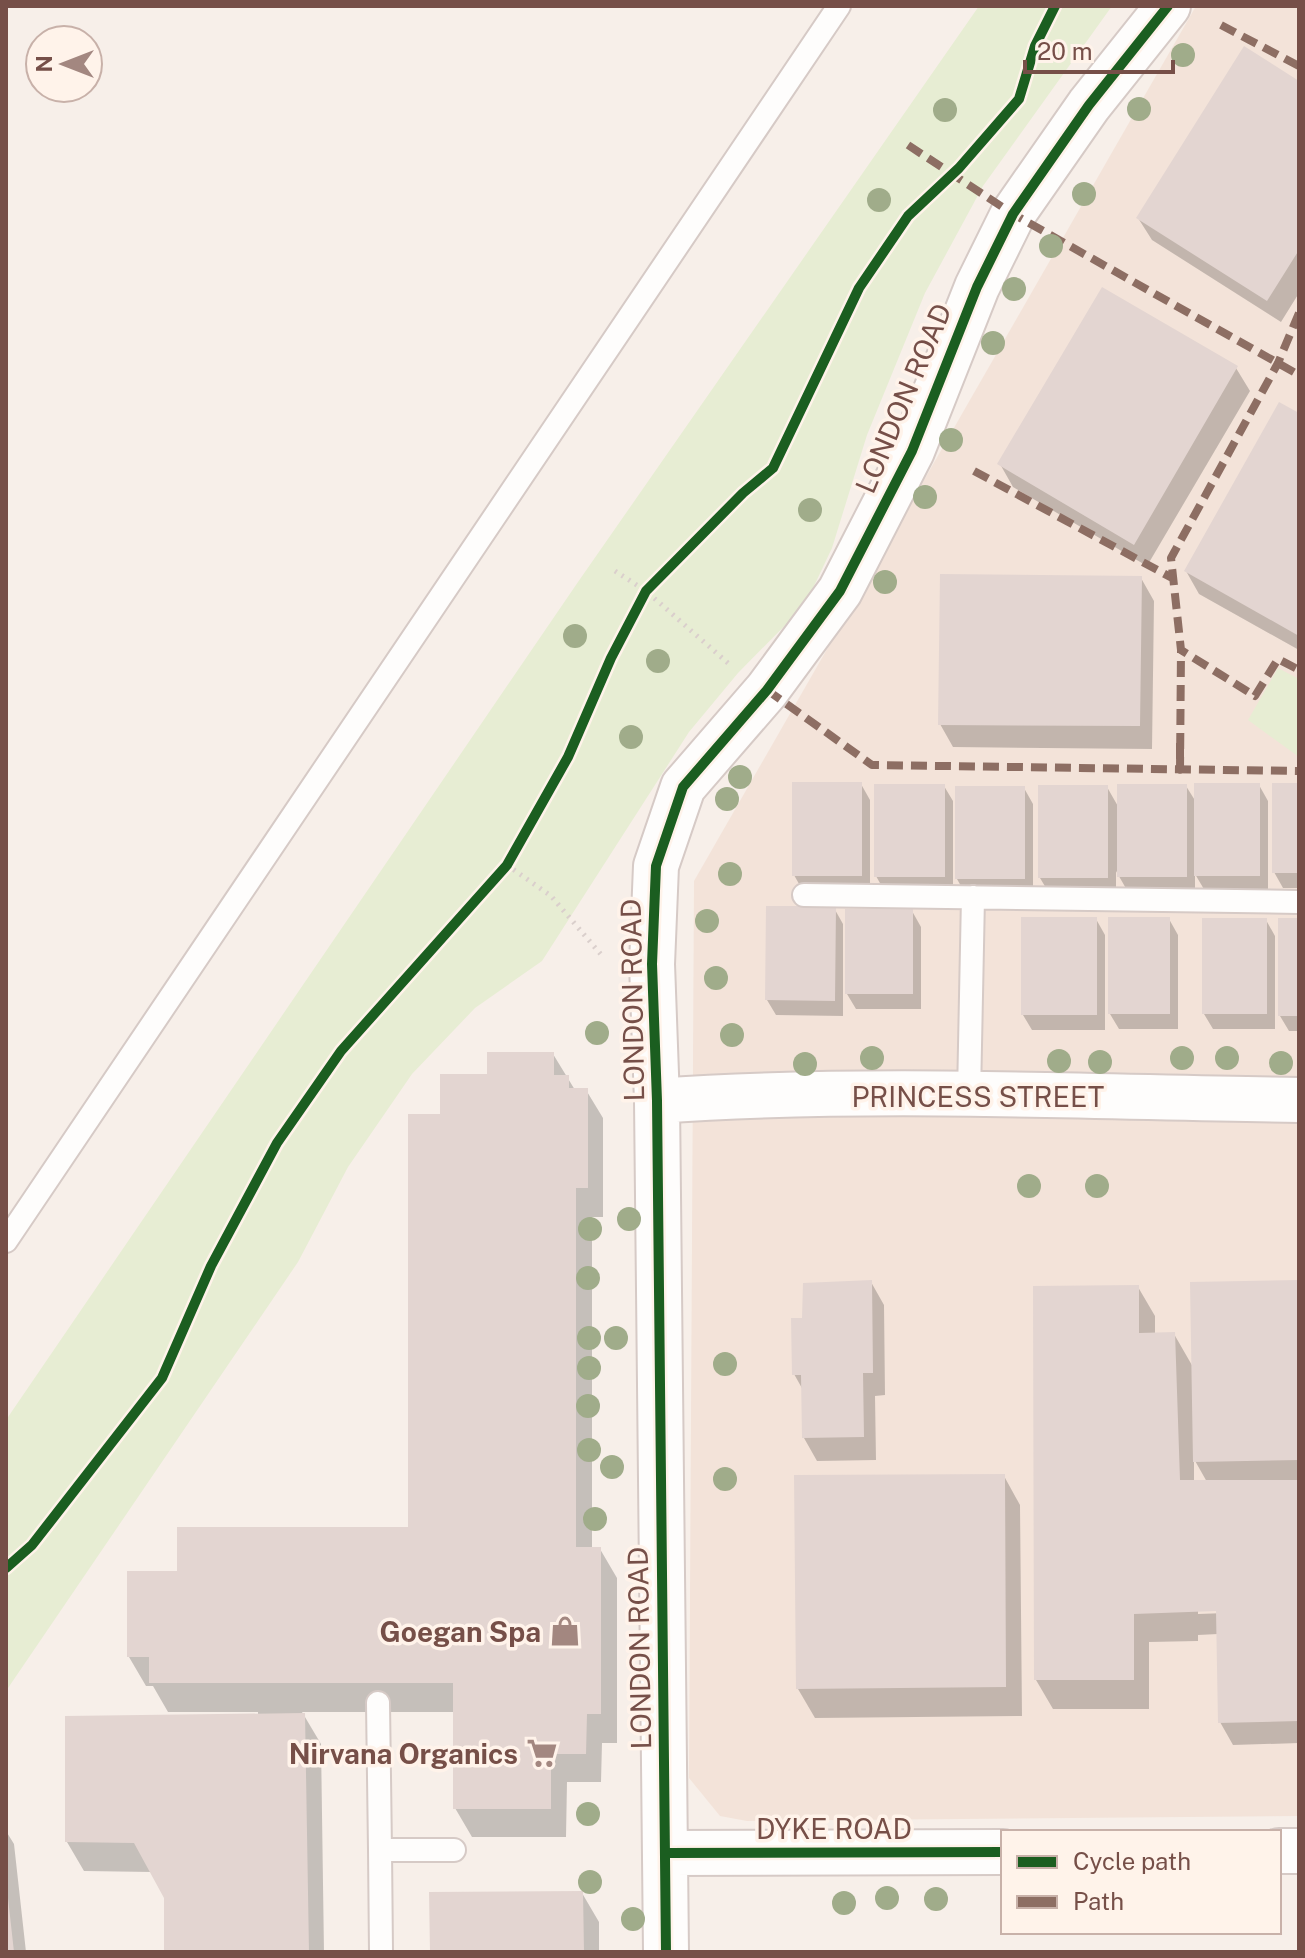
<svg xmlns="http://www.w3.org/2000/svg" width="1305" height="1958" font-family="'Public Sans',sans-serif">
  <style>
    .residential { fill: #f3e3d9 }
    .green { fill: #e7edd3 }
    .shadow { fill: #0003; fill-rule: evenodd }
    .building { fill: #e3d5d1 }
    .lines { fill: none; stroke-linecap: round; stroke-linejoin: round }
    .service-casing { stroke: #d6cac6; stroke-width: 26 }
    .minor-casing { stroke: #d6cac6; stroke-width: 48 }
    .path { stroke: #dacfcc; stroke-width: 5; stroke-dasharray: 2 6; stroke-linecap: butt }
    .service { stroke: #fefdfc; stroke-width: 22 }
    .minor { stroke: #fefdfc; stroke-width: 44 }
    .quiet { stroke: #8d6e63; stroke-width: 8; stroke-dasharray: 16 8; stroke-linecap: butt }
    .cycleway-casing { stroke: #fff3ea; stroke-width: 15 }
    .cycleway { stroke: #1b5e20; stroke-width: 10 }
    .tree { fill: #a0ac8a }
    .labels { text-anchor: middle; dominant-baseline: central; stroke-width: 7; stroke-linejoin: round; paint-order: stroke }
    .street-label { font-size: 28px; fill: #764f48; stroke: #fff3ea }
    .poi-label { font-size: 28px; font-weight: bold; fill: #764f48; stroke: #fff3ea; text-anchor: end }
  </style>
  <rect width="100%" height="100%" fill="#f7efe9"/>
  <!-- residential -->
  <path class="residential" d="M1196,6H1299V1816L747,1821L720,1816L689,1778L694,881Z"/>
  <!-- green -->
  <path class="green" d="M979,6H1112L983,186L925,293L867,435L832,548L805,605L738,673L689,732L542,961L475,1008L412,1074L348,1167L298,1262L6,1691V1420L578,582Z
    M1278,668L1299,679V757L1248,720Z"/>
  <!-- shadow -->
  <path class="shadow" d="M1299,84V293L1281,322L1152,240L1138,218Z
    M1236,368L1250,391L1147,566L1013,487L1000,464Z
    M1299,416V650L1199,594L1186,571Z
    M1141,578L1154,601L1152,749L953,747L940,724Z
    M861,784L870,800V891H803L794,875Z
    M1259,785L1268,801V891H1205L1195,874V892H1128L1116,871V893H1049L1040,878L1107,787L1119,808L1186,786L1196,802Z
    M1299,785V888H1283L1274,872Z
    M944,786L953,801V892H885L876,876Z
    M1024,788L1033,804V895H966L957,879Z
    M834,908L843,924V1016L776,1015L767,1000Z
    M912,911L921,927V1009H856L847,994Z
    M1096,919L1105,935V1030H1032L1023,1015Z
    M1169,919L1178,935V1029H1119L1110,1014Z
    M1266,920L1275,936V1029H1213L1204,1014Z
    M1299,920V1031H1289L1280,1016Z
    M553,1054L575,1090H586L603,1118V1217H592V1549H600L617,1578V1743H602L601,1782H567L566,1837H472L455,1808V1712H302L321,1744L324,1952H166V1898L152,1872L84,1871L67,1842L258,1715V1712H168L153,1686H146L129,1657L179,1573L410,1529L442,1116L488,1076Z
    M871,1282L884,1305L885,1395L875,1396L876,1460L817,1461L804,1438L803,1390L794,1374L804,1320Z
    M1299,1282V1743L1233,1745L1220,1722L1218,1634L1198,1635V1641L1149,1642V1709H1053L1036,1680L1138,1287L1155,1316V1335L1174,1334L1193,1367ZM1194,1459L1207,1482H1194ZM1226,1609V1613L1198,1614V1610Z
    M1004,1476L1020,1505L1022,1716L815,1718L798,1689Z
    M6,1831L14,1844L26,1952H6Z
    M582,1893L599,1922V1952H432Z"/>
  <!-- building -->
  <path class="building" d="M1244,46L1299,81V250L1267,301L1136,218Z
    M1102,287L1238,366L1134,545L997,464Z
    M1279,402L1299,413V636L1184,571Z
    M940,574L1142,576L1140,726L938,725Z
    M792,782H862V876H792Z
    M1194,783H1260V876H1194Z
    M1272,783H1299V873H1272Z
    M874,784H945V877H874Z
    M1117,784H1187V877H1117Z
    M1038,785H1108V878H1038Z
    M955,786H1025V879H955Z
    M766,906H836L835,1001L765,1000Z
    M845,909H913V994H845Z
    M1021,917H1097V1015H1021Z
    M1108,917H1170V1014H1108Z
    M1202,918H1267V1014H1202Z
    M1278,918H1299V1016H1278Z
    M487,1052H554V1075H569V1088H588V1188H576V1547H601V1714H587L586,1754H551V1809H453V1683H149V1657H127V1571H177V1527H408V1114H440V1074H487Z
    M872,1280L873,1373H863L864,1437L802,1438L801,1375H792L791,1318H802L803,1283Z
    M1299,1280V1460L1193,1462L1190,1282Z
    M1139,1285V1333L1175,1332L1180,1480H1299V1721L1218,1723L1216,1611L1134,1614V1680H1034L1033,1286Z
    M1005,1474L1006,1687L796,1689L794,1475Z
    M305,1713L309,1952H164V1898L134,1843L65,1842V1716Z
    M583,1891L584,1952H430L429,1892Z
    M6,1898H8L14,1952H6Z"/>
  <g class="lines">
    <!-- service casing -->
    <g class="service-casing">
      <path id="service" d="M804,895L1299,902
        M969,1095L973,897
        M6,1241L839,6
        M378,1703L380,1850
        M381,1952L380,1850H454"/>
    </g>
    <!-- minor casing -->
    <g class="minor-casing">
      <path id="minor" d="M657,1101C870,1086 1086,1097 1299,1100
        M1279,1851H1299
        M666,1853L1003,1852
        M666,1952L657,1101L652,964L656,866L683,787L767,690L840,591L912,451L977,287L1013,214L1089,105L1168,6"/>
    </g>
    <!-- path -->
    <path class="path" d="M615,571L646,591L729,664
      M507,865L551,896L604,958"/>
    <!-- service -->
    <use href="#service" class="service"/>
    <!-- minor -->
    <use href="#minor" class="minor"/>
    <!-- quiet -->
    <path class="quiet" d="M1221,25L1299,66
      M908,145L1013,214L1299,375
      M1299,313L1278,363L1171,558L1181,650L1255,696L1278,659L1299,670
      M974,471L1174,579
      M767,690L872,765L1299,771
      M1180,743V770L1181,650"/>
    <!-- cycleway casing -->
    <g class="cycleway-casing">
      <path id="cycleway" d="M6,1568L32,1545L162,1378L211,1266L277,1143L341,1051L507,865L568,757L611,658L646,591L743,493L773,468L859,288L908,216L959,168L1019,99L1035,46L1055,6
        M666,1853L1003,1852
        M666,1952L657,1101L652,964L656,866L683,787L767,690L840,591L912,451L977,287L1013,214L1089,105L1168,6"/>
    </g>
    <!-- cycleway -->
    <use href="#cycleway" class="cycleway"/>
  </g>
  <!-- trees -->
  <g class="tree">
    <circle cx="1183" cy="55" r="12"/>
    <circle cx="1139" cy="109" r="12"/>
    <circle cx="945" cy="110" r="12"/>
    <circle cx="1084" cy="194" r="12"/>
    <circle cx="879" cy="200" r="12"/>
    <circle cx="1051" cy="246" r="12"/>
    <circle cx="1014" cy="289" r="12"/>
    <circle cx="993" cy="343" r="12"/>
    <circle cx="951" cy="440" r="12"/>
    <circle cx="925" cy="497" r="12"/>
    <circle cx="810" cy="510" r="12"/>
    <circle cx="885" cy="582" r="12"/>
    <circle cx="575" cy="636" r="12"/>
    <circle cx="658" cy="661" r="12"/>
    <circle cx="631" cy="737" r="12"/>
    <circle cx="740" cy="777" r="12"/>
    <circle cx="727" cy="799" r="12"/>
    <circle cx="730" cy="874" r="12"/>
    <circle cx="707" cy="921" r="12"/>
    <circle cx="716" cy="978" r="12"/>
    <circle cx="597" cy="1033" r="12"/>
    <circle cx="732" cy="1035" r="12"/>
    <circle cx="872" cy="1058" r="12"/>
    <circle cx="1182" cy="1058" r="12"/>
    <circle cx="1227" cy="1058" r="12"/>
    <circle cx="1059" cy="1061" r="12"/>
    <circle cx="1100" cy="1062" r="12"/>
    <circle cx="1281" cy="1063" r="12"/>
    <circle cx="805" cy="1064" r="12"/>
    <circle cx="1029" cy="1186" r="12"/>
    <circle cx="1097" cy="1186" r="12"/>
    <circle cx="629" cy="1219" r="12"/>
    <circle cx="590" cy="1229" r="12"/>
    <circle cx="588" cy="1278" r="12"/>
    <circle cx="589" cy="1338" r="12"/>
    <circle cx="616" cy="1338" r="12"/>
    <circle cx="725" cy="1364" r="12"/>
    <circle cx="589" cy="1368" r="12"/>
    <circle cx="588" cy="1406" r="12"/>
    <circle cx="589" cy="1450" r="12"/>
    <circle cx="612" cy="1467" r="12"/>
    <circle cx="725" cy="1479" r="12"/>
    <circle cx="595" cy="1519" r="12"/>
    <circle cx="588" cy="1814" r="12"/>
    <circle cx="590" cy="1882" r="12"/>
    <circle cx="887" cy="1898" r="12"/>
    <circle cx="936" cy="1899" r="12"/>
    <circle cx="844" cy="1903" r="12"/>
    <circle cx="633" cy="1919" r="12"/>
  </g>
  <!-- icons -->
  <defs>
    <g id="shop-bare" transform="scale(2.4)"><path d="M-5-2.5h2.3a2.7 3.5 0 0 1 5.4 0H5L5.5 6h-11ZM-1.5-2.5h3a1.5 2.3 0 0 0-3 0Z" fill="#a38780" stroke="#fff3ea" stroke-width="2.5" paint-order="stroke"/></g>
    <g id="supermarket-bare" transform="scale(2.4)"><path d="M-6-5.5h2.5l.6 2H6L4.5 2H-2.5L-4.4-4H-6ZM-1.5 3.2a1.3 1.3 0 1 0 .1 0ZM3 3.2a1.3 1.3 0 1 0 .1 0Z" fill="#a38780" stroke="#fff3ea" stroke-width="2.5" paint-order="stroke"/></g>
  </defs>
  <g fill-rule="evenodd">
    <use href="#shop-bare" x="565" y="1631"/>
    <use href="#supermarket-bare" x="542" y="1753"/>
  </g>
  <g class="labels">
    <!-- street labels -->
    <g class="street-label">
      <text transform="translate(903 398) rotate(-67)">LONDON ROAD</text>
      <text transform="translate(632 1000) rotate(-91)">LONDON ROAD</text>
      <text x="978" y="1096">PRINCESS STREET</text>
      <text transform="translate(639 1648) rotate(-91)">LONDON ROAD</text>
      <text x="834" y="1828">DYKE ROAD</text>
    </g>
    <!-- poi labels -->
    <g class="poi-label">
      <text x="541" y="1631">Goegan Spa</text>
      <text x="518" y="1753">Nirvana Organics</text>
    </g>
  </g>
  <!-- border -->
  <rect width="1305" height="1958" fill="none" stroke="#764f48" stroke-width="16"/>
  <!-- legend -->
  <rect x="1001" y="1830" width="280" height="104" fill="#fff3ea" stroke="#c8b1a9" stroke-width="2"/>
  <rect x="1017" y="1856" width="40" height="12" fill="#1b5e20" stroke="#c8b1a9" stroke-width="2"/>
  <text x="1073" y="1870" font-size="24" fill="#764f48">Cycle path</text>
  <rect x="1017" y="1896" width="40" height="12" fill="#8d6e63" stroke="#c8b1a9" stroke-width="2"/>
  <text x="1073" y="1910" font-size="24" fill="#764f48">Path</text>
  <!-- north arrow -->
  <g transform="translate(64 64) rotate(270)"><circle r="38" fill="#fff3ea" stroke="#c8b1a9" stroke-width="2"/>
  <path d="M0-6L14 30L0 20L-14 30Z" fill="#a38780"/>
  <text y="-12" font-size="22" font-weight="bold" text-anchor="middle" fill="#764f48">N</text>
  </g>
  <!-- scale -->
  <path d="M1025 60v12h148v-12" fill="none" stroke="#764f48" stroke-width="4"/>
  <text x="1037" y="60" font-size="24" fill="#764f48" stroke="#fff3ea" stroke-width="6" paint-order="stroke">20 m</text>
</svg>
